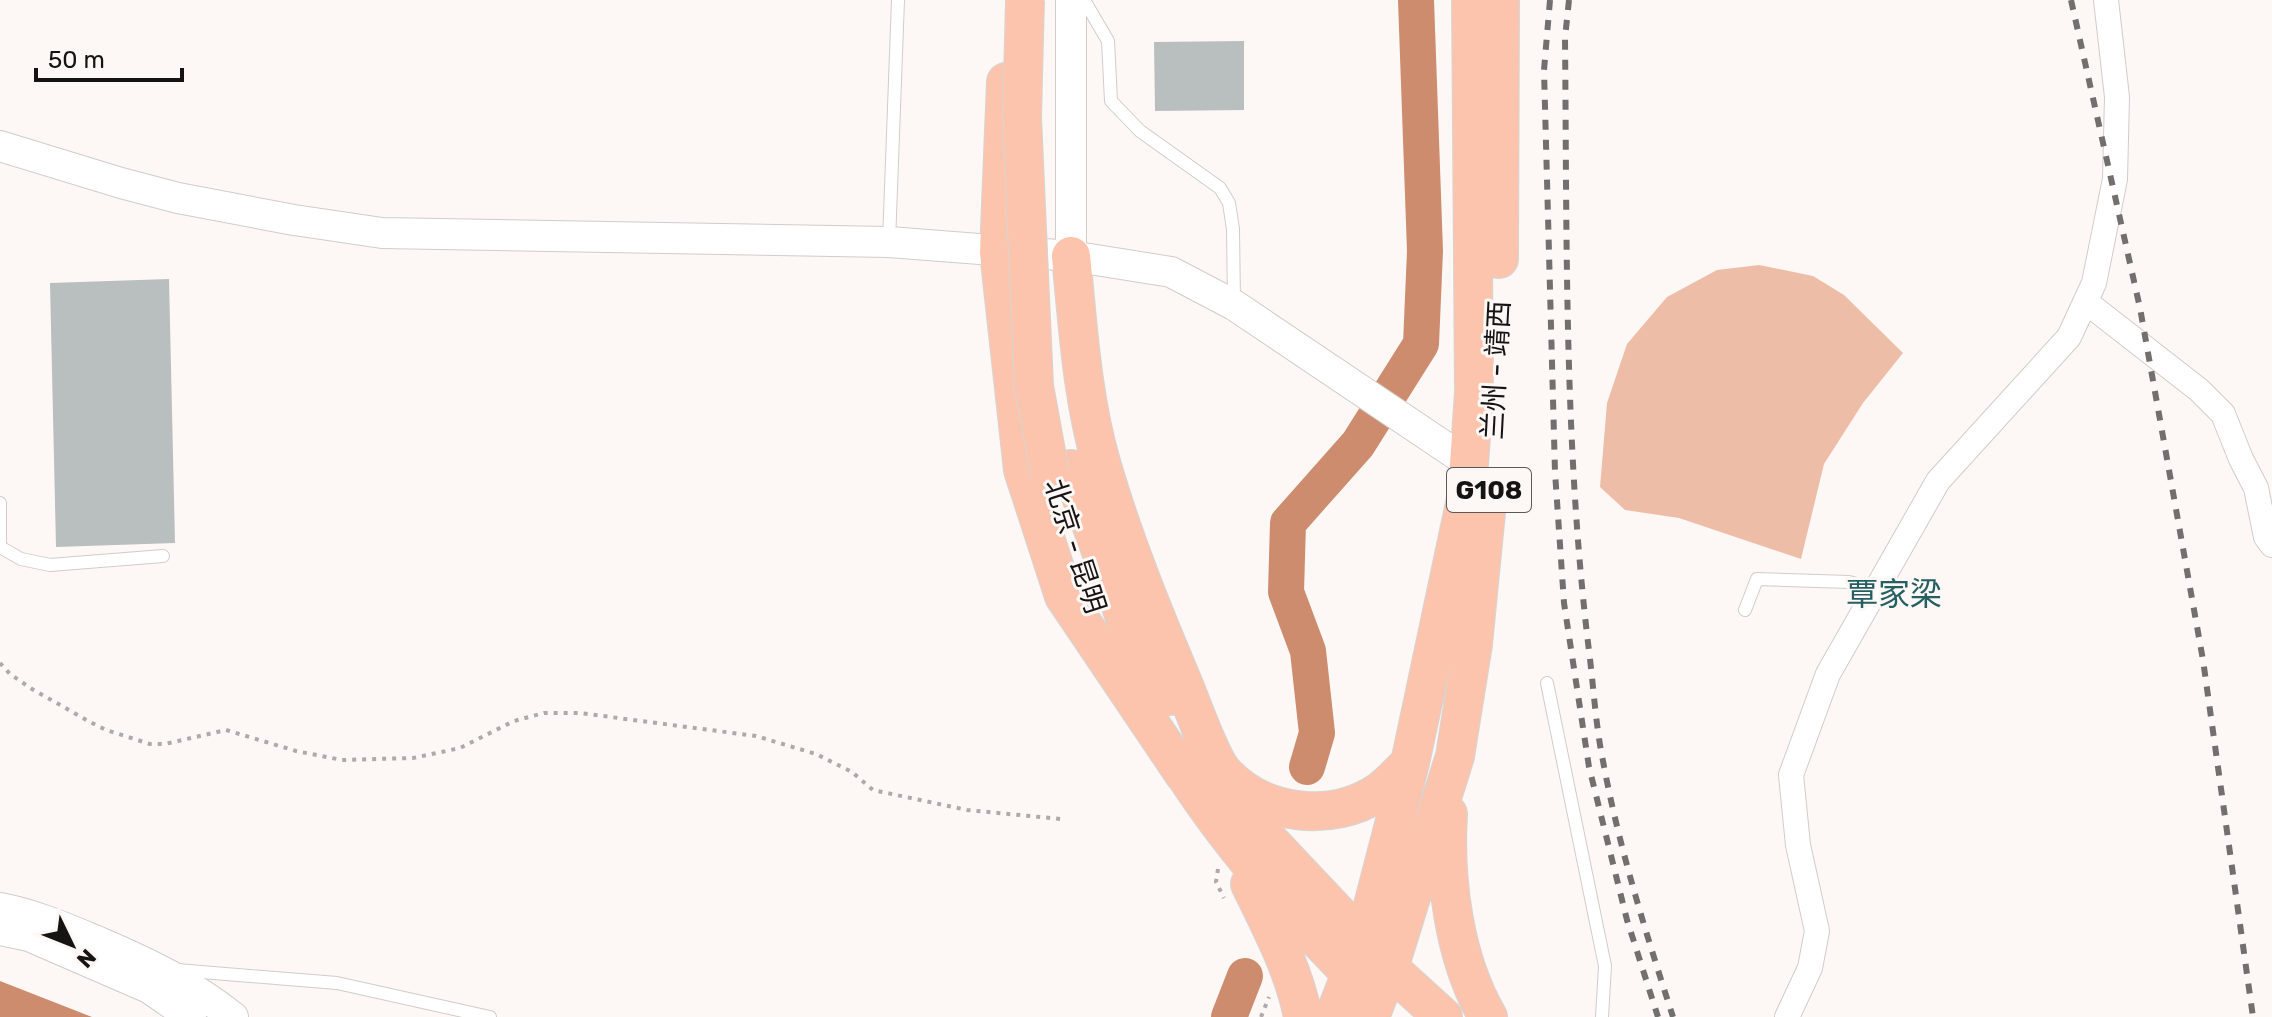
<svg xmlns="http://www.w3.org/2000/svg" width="2272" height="1017" font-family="Rubik,'Noto Sans SC',sans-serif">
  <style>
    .green { fill: #eebda7 }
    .water { fill: #ce8c6e }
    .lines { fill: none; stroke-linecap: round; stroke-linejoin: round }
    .river { stroke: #ce8c6e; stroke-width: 36 }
    .building { fill: #b9bebe }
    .service-casing { stroke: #d1ccca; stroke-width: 14 }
    .minor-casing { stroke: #d1ccca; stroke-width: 26 }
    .tertiary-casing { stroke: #d1ccca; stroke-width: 32 }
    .trunk-casing { stroke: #d5d5d5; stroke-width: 40 }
    .path { stroke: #aeaaa9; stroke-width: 4; stroke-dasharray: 4 6; stroke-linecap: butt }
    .service { stroke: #fff; stroke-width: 12 }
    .minor { stroke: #fff; stroke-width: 24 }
    .tertiary { stroke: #fff; stroke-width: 30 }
    .trunk { stroke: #fcc4ac; stroke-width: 38 }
    .rail { stroke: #726f6e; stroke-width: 6; stroke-dasharray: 10 10; stroke-linecap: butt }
    .trunk-bridge-casing { stroke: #d5d5d5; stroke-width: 40; stroke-linecap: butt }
    .trunk-bridge { stroke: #fcc4ac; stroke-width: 38 }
    .labels { text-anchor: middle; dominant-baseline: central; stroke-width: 6; stroke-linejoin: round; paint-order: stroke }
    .shield { fill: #fdf8f6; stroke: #5b5857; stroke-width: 2 }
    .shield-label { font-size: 26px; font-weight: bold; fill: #151413 }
    .street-label { font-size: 28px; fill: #151413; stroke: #fdf8f6 }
    .quarter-label { font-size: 32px; fill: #255f61; stroke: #fdf8f6 }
  </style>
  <rect width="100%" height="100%" fill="#fdf8f6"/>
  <!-- green -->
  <path class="green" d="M1759,265L1813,276L1844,295L1903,353L1863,403L1824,464L1801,559L1679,518L1625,510L1600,487L1607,403L1627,344L1667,297L1717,270Z"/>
  <!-- water -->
  <path class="water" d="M0,981L92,1017H0Z"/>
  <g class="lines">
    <!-- river -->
    <path class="river" d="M1307,767L1317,733L1308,651L1286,592L1288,523L1358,444L1421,344L1425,251L1416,0
      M1229,1017L1245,976"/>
  </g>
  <!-- building -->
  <path class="building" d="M1244,41V110L1155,111L1154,42Z
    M169,279L175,543L56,547L50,283Z"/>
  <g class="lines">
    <!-- service casing -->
    <g class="service-casing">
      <path id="service" d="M1084,0L1108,41L1111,101L1140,131L1220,188L1229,203L1233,229L1234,303
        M889,242L898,0
        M0,503V547L21,559L50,565L163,556
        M1745,610L1757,579L1849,582L1876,589
        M1547,683L1605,966L1602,1017
        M177,970L337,983L490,1017"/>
    </g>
    <!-- minor casing -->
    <g class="minor-casing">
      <path id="minor" d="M2086,302L2199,390L2223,414L2241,459L2256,488L2266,537L2272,545
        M1787,1017L1810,968L1817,931L1798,845L1791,775L1828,674L1938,481L2069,337L2094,283L2115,179L2117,97L2106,0"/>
    </g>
    <!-- tertiary casing -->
    <g class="tertiary-casing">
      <path id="tertiary" d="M1071,0V256
        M0,146L121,183L178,198L294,220L382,233L889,242L1071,256L1171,272L1234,305L1469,463
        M0,908C36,915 65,928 99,942C148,963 190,983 233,1017
        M0,930L29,936L149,988L191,1017"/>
    </g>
    <!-- trunk casing -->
    <g class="trunk-casing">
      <path id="trunk" d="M1006,82L999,252L1023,470L1064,596L1184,774
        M1071,256C1078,327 1082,398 1102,466C1124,541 1153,612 1183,683C1192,704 1210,757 1223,772C1261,815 1331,824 1379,792C1390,784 1400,773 1410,763
        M1499,259L1500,0
        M1071,469L1135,645L1171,696
        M1172,754C1226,843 1293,915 1366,989
        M1227,781L1254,825L1389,968L1443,1017
        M1448,814C1444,880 1454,959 1488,1017
        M1250,884C1271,927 1294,970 1303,1017
        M1334,1017L1364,940L1410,763L1467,494L1474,392L1471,0
        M1370,1017L1389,968L1455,756L1473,644L1488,492"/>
    </g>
    <!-- path -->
    <path class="path" d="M0,663L10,674L32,689L90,722L106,730L150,744H165L226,730L296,751L342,760L413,758L460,748L514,721L544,713H580L756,736L816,754L852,772L873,790L967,810L1061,819
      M1218,869L1216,882L1224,898
      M1261,1017L1269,997"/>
    <!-- service -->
    <use href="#service" class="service"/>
    <!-- minor -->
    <use href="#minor" class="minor"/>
    <!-- tertiary -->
    <use href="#tertiary" class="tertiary"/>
    <!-- trunk -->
    <use href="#trunk" class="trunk"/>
    <!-- rail -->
    <path class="rail" d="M1550,0L1544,70L1555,472L1564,603L1589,767L1627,920L1658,1017
      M1569,0L1565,38C1567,245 1564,453 1590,659C1594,693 1596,727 1603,761C1619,848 1646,933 1673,1017
      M2071,0L2140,308L2203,660L2253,1017"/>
    <!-- trunk-bridge casing -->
    <g class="trunk-bridge-casing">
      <path id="trunk-bridge" d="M1025,0L1022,117L1034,386L1050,473"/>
    </g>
    <!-- trunk-bridge -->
    <use href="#trunk-bridge" class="trunk-bridge"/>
  </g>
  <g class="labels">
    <!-- shield labels -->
    <rect class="shield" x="1447" y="468" width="84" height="44" rx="6"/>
    <g class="shield-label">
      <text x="1489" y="490">G108</text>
    </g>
    <!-- street labels -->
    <g class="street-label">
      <text transform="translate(1496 370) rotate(-87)">兰州 - 靖西</text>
      <text transform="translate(1075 546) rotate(72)">北京 - 昆明</text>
    </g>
    <!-- quarter labels -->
    <g class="quarter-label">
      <text x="1894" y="594">覃家梁</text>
    </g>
  </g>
  <!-- north arrow -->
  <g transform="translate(72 945) rotate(133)" stroke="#fdf8f6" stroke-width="6" paint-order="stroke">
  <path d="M0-6L14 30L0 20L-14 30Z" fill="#151413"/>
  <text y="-12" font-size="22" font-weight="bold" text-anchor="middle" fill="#151413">N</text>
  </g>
  <!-- scale -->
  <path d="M36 68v12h146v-12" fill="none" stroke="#151413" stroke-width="4"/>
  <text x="48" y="68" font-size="24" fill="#151413" stroke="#fdf8f6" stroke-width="6" paint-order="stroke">50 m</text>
</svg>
